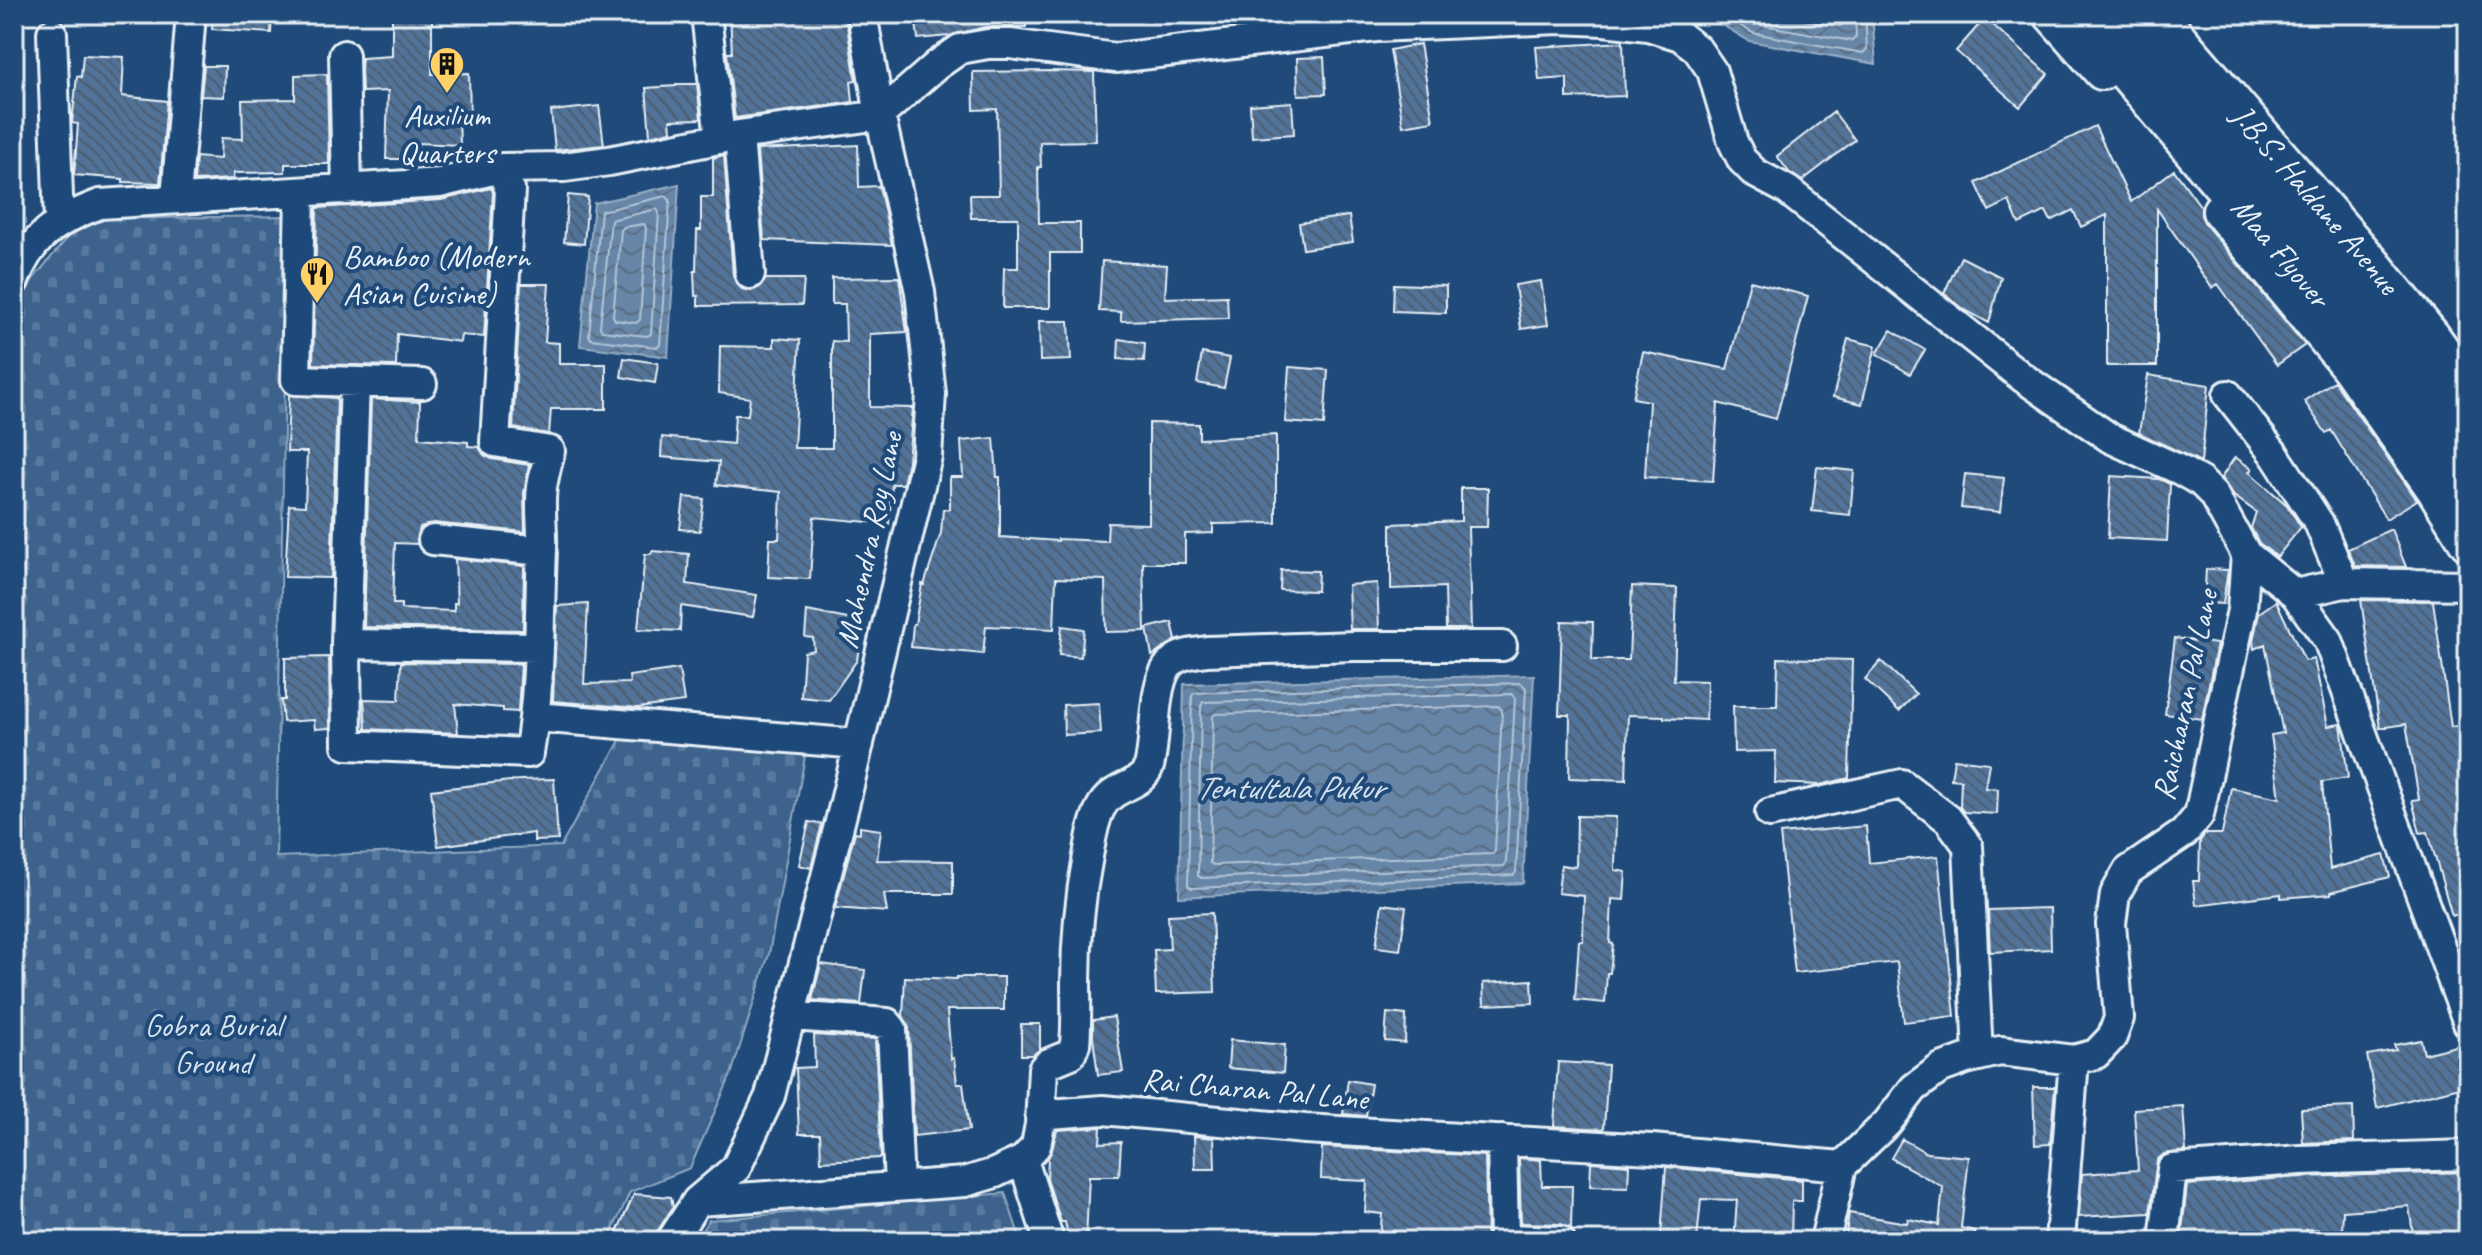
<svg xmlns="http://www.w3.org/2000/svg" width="2482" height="1255" font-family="Caveat,sans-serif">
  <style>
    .cemetery { fill: url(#cemetery-stones); stroke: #92aac2; stroke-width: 2 }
    .water { fill: url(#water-waves); stroke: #9ab0c7; stroke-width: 2 }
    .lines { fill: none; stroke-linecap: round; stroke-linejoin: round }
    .shore { stroke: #b4c6d8; stroke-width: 2 }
    .building { fill: url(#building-back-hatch); stroke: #e8f1f8; stroke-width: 2 }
    .minor-casing { stroke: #e8f1f8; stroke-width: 34 }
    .major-casing { stroke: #e8f1f8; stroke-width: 42 }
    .highway-casing { stroke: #e8f1f8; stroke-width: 46 }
    .minor { stroke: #1f4a7a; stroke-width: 28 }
    .major { stroke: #1f4a7a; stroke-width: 36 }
    .highway { stroke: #1f4a7a; stroke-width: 40 }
    .labels { text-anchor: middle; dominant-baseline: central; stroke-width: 8; stroke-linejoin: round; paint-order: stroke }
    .poi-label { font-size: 32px; fill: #e8f1f8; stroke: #1f4a7a }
    .street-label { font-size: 32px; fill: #e8f1f8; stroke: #1f4a7a }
    .park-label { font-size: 32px; fill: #d7e3ed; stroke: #1f4a7a }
    .water-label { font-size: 34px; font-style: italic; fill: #d4e1ec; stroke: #1f4a7a }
  </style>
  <defs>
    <pattern id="cemetery-stones" width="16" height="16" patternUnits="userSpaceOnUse" patternTransform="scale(2)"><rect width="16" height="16" fill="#3c628c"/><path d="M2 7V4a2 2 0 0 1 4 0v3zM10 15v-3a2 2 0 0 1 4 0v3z" fill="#58799d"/></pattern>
    <pattern id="water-waves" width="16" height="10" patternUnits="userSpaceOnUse" patternTransform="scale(2)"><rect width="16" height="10" fill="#6685a7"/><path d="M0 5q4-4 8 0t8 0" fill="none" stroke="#596d82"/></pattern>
    <pattern id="building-back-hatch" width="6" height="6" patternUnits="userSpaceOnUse" patternTransform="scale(2)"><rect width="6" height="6" fill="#517399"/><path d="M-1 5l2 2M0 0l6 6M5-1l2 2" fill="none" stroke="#4c5e72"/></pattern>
  </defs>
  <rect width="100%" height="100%" fill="#1f4a7a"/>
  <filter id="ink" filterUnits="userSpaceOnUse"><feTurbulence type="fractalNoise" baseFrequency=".0125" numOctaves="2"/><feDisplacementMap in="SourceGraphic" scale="16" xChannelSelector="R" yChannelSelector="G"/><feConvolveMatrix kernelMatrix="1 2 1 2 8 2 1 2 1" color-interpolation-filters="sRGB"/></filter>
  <g filter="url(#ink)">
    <!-- cemetery -->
    <path class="cemetery" d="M288,216L276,857L561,846L623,735L807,745L769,954L731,1075L690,1168L630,1192L608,1241H14V323L28,285L83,219Z
      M1005,1193L1021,1241H695L709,1220Z"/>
    <!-- water -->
    <path class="water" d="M1704,14H1872L1876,64L1749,41Z
      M679,184L668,357L580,346L594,203Z
      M1534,675L1523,883L1179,897L1184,684Z"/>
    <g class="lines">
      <!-- shore -->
      <path class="shore" d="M1720,14L1753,33L1863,53L1867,49L1865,14
        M1739,14L1756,24L1852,41L1856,37L1855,14
        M1770,14L1839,26L1843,24V14
        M666,196L670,200L660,345L656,347L591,339L589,335L601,211Z
        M657,209L659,213L651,334L647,336L602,331L600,327L611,220Z
        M644,224L646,228L640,320L636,323L615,320L613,316L621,230L624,227Z
        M1521,683L1526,688L1516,872L1514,875L1192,888L1188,886L1192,696L1194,693Z
        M1511,694L1515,698L1506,862L1504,866L1202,878L1198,876L1201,706L1203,702Z
        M1498,706L1502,710L1495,851L1493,854L1214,865L1210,863L1213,717L1215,714Z"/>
    </g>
    <!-- building -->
    <path class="building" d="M213,14H272L271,33L212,29Z
      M392,14H432V74L469,73L470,116H459L460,145L418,143V159H386L388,91L362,92L361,69L362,58L392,56Z
      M730,14H845L856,80L851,81L853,102L735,118L727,53H732Z
      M915,14H1026V27H985L949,36L918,39Z
      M1269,14H1298L1299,19L1270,22Z
      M1985,18L2048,74L2020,107L1956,51Z
      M1623,42L1625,96L1567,98V78L1539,80L1536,47Z
      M1420,44L1433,121L1403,126L1390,50Z
      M83,55L124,57L122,96L167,101L160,183L123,182V179L74,175L78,124L72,123L77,76L81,77Z
      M1324,57L1326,94L1298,95L1297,58Z
      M204,66H225L224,97L201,96Z
      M1051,71L1094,72L1096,141L1040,142L1041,167H1038L1039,223H1080V253H1050V308H1003L1004,268H1018V218H971L970,195H999L997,109L974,110L973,72Z
      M327,74L329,164H285V172L234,173L233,179L194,181L196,157L220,159L221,138L243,139L242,100L295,99V75Z
      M676,84H697L701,119L670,120L671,131L650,136L646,88L676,86Z
      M1292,102L1294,134L1252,137L1250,105Z
      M599,106L604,145L555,150L551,111Z
      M1834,112L1855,140L1802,181L1789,172L1777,156Z
      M2095,126L2131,202L2174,170L2201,207V215L2205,224L2305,345L2277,365L2218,284L2212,288L2157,209V366H2107V215L2081,227L2073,210L2051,221L2046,211L2019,224L2009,201L1989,211L1976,183Z
      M858,145L859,187L879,186L892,245L764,240L757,150Z
      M724,155L733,275L736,283L742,289L751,291L760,287L766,279H804L802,305L698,306V296H695L694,271H696L697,230H701V197H713V158Z
      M491,188L493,193L484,337L461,335L460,342L397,334L396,366L313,364L317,208L441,200Z
      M568,195L588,197L584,244L564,242Z
      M1349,216L1353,242L1303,249L1299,223Z
      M1961,257L2001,277L1989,323L1965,310L1944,293Z
      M1102,261L1167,265L1165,298L1227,296L1228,318L1121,321V312L1099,311Z
      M899,277L907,332L870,334V407L913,408L908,461L903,484H892L889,524L814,517L810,579L768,577L770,539H779L781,492L716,485L719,462L661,457L662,437L733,444L735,415H748L750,398L719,393L720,346L774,347V338L800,340L794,448H832V341L846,342L845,304H832V278Z
      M1541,281L1548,325L1521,329L1515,285Z
      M1750,281L1808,296L1776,419L1718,403L1713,481L1645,477L1649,401L1633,398L1643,352L1727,369Z
      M521,284H549L545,342L559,343V364H606V409H551L549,434L513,428Z
      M1394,284L1446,286V313L1393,311Z
      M1039,321H1069L1071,360L1040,361Z
      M1891,330L1925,350L1910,374L1877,354Z
      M1119,339L1145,343L1144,361L1118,359Z
      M1848,339L1876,346L1862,404L1833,397Z
      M1202,353L1230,358L1224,388L1197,383Z
      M624,358L658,363L655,383L621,377Z
      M1289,367L1328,370L1324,425L1285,422Z
      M2148,375L2209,385L2201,462L2139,433Z
      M2334,381L2417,500L2386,519L2331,430L2326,433L2304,401Z
      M289,395L337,398L331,578L285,577L289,505L305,506L307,452H287Z
      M371,399L420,402L419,438L468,442V446L479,447L484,455L492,459L529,465L524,493L525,532L434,523L420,527L417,544L395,543L393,604H401V609L454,611V603H457L455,559L524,566L523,630L364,627Z
      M1149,423L1199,424V439L1276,435V523L1213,524V533L1185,534V563H1143L1145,631L1106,632L1105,580L1056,578L1054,629L986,626L983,654L911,647L913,624H915L922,584L924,585L941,533L943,509H950V477H963L961,441L994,438L997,477H1000V537L1058,541V539L1107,541L1108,523L1149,524Z
      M2235,457L2252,469L2249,472L2287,505L2301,527L2277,557L2259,543L2251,528L2256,512L2234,496L2221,478Z
      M1817,467L1854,471L1850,515L1812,511Z
      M1965,474L2004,478L2000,512L1961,508Z
      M2111,476L2159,479L2170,484L2167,541L2108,538Z
      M1461,488H1488L1487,527H1468L1471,629H1446L1445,587L1391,589V524L1461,521Z
      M684,497L704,499L700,531L680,529Z
      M2391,529L2406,567L2355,566L2348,549Z
      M652,551L689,554L687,584L757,595L753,617L681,606L680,631L638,629L645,554H651Z
      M2206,569L2228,570L2223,604L2204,603Z
      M1281,570L1318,571L1317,591L1280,590Z
      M1377,583L1379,629H1350L1348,585Z
      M1632,586L1677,588L1674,680L1707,681L1706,720L1664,718V716L1628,715L1626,780L1569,778L1570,715H1559L1562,621L1593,622L1592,660H1629Z
      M2361,600L2433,601L2451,727L2468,724V911L2452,916L2428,832L2420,833L2412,800L2419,799L2406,724L2380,728Z
      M2276,601L2305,661L2314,659L2328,726L2341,724L2348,778L2322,782L2330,869L2384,855L2390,877L2331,892V894L2281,898V894L2196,905L2193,881H2199L2200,841L2205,834H2222L2231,788L2280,798L2271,735L2283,733L2265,644L2254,649L2253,641L2259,613Z
      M588,604L584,684L630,683L629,676L679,669L684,702L638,708L553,701L557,606Z
      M807,611L863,622L857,660L829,700L801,697L804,652L814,650L813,638L805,637Z
      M1172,622L1176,640L1152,656L1147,628Z
      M1062,626L1084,629L1081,657L1059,655Z
      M2175,638L2217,644L2202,719L2165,714Z
      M329,657L330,728L315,729L314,720L283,722L281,700H285V658Z
      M1778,658L1852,660L1849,778L1820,785L1775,783L1776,751L1734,752L1733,706H1777Z
      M1881,661L1916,694L1899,711L1865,679Z
      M401,662L521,664L518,712L503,711V708L455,704L458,733L366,729L364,699L399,700Z
      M1099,703L1101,733L1064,735L1063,705Z
      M1954,759L1989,763L1985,788L1998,789L1997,814L1964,812L1960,807L1961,780L1951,779Z
      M554,779L558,840L534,841V833L438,846L431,790L520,780Z
      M1577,816L1616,817L1615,870L1626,872L1624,900L1612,899L1610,943L1613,944L1610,973H1607L1605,1003L1575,1000L1579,941H1583L1584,896L1558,893L1561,865L1576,867Z
      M809,822L822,824L811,868L799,865Z
      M1866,826L1869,863L1938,856L1955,1016L1904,1022L1897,962L1795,973L1780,834Z
      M860,827L881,830L877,860L953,861V894H884L887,912L835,908L855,832L860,833Z
      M1382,904L1406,907L1400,950L1376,947Z
      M2050,908L2051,949L1990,952L1988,910Z
      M1212,913L1215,992L1156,994L1154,950L1170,949L1168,915Z
      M821,964L865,970L861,1004L812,1000Z
      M905,977L957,979V977H1004V1010H947L951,1059L954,1058L957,1084H963L969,1130L914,1136L909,1028L903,1016Z
      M1532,980L1533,1003L1484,1005L1483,983Z
      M1387,1013L1406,1015L1405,1043L1385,1041Z
      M1114,1017L1123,1072L1098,1075L1093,1038V1020Z
      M1021,1024H1040V1049L1033,1055H1021Z
      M814,1035L875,1039L881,1158L821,1161L820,1134H799L796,1068L815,1067Z
      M1230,1040L1285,1045L1283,1073L1228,1068Z
      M2421,1040L2424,1054L2468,1043V1085L2377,1108L2367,1055L2396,1050L2394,1045Z
      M1558,1062L1608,1065L1604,1129L1554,1126Z
      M1348,1080L1371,1084L1366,1116L1343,1114Z
      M2033,1087H2055L2050,1144L2035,1145Z
      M2183,1106L2186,1151L2164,1154L2157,1160L2150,1213L2079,1217L2082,1174L2138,1170L2134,1109Z
      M2353,1107L2354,1141L2303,1143L2301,1109Z
      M1101,1127L1100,1143L1121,1142L1119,1176H1089L1086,1241H1069L1065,1222H1061L1047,1179L1048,1158L1052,1150L1057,1130Z
      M1194,1136L1214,1138L1215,1169H1195Z
      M1902,1139L1927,1153L1969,1157L1961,1228L1975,1231L1974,1241H1845L1849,1213L1907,1223L1908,1219L1939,1225L1943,1187L1891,1158Z
      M1322,1147L1485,1156L1487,1241H1434L1380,1237L1382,1214L1365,1212L1367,1181L1321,1179Z
      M1519,1158L1541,1160L1542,1186H1572L1571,1229L1561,1224L1521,1223Z
      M1591,1162L1629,1165L1628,1187L1590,1186Z
      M1666,1167L1802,1180V1201H1792L1791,1241H1734L1737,1200L1701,1199L1697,1240L1661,1236Z
      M2468,1172V1241H2414L2409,1206L2343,1211L2342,1231L2306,1229V1241H2181L2187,1185L2301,1177Z
      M634,1194L671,1197L673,1207L657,1232L654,1241H613Z"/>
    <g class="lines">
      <!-- minor casing -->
      <g class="minor-casing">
        <path id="minor" d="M706,14L720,139
          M52,33L59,223
          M344,55L347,190
          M880,115L937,65L960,49L988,44H1010L1116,58L1376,27L1559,19L1604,21L1648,26L1680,36L1697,49L1712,71L1733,142L1742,160L1755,173L1787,190L2022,377L2110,438L2180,470L2201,482L2213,494L2246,554L2295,594L2328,640L2468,1023
          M739,135L750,274
          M501,168L510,190L495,442L550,451C547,463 544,475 542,487C539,507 543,529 542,549C539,617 541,686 529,753L347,745L346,644L538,647
          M300,193L296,380L422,384
          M176,198L191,14
          M14,281C30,237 57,220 100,204L440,183L501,168L564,167L609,161L739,135L880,115
          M2228,395L2274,454L2319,523L2344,583
          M433,540L542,551
          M2295,594L2344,583L2468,585
          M346,644L355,382
          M536,717L859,744
          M1770,813L1902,784L1948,819L1968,846L1978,1056
          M792,1016L887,1023L892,1029L899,1186
          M1040,1124L1043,1069L1049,1063L1071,1054L1075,1044C1077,1024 1076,1004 1076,983C1076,941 1080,897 1088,856C1091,840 1093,823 1100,809C1113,783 1141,789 1149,766C1157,739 1151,678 1173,661C1182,653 1196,653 1207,651L1354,646H1502
          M1502,1140L1504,1241
          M1023,1160L1049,1241
          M697,1201L965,1182L995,1173L1023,1160L1036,1146L1040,1124L1049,1114L1103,1110L1305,1129L1652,1149L1842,1166
          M1505,1239L1560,1241
          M671,1241L697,1201L736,1168L770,1096L845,802L927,456L931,394L920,292L880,115L862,14
          M1825,1241L1842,1166L1887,1123L1914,1088L1941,1068L1966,1059L2000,1051L2074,1060L2096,1054L2112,1037L2119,1018L2111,924L2115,894L2128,871L2184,833L2199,815L2242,610L2246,554
          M2060,1241L2074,1060
          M2164,1241L2172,1169L2300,1160L2468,1155"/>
      </g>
      <!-- major casing -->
      <g class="major-casing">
        <g id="major">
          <path d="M2052,14L2102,71"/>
          <path id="s1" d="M2157,14L2374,266L2431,336L2468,388"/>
          <path d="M2221,211L2349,366L2435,489L2468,542"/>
        </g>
      </g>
      <!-- highway casing -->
      <g class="highway-casing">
        <g id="highway">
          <path id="s2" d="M2079,14L2367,353L2428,436L2468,501"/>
          <path d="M2119,14L2298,220L2428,378L2468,435"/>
        </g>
      </g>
      <!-- minor -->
      <use href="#minor" class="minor"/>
      <!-- major -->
      <use href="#major" class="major"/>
      <!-- highway -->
      <use href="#highway" class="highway"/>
    </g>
  </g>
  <!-- icons -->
  <defs>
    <g id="building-pin" transform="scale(1.8)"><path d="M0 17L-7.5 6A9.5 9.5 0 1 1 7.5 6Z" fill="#ffd166" stroke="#1f4a7a"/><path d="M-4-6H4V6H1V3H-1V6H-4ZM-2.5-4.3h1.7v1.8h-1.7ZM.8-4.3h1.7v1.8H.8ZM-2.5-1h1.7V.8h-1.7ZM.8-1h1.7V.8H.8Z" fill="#111"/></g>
    <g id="restaurant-pin" transform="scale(1.8)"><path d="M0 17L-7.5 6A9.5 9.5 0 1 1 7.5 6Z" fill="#ffd166" stroke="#1f4a7a"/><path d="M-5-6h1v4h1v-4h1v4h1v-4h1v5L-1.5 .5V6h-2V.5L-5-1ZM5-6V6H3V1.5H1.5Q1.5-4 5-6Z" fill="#111"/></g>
  </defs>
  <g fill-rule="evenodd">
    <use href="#building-pin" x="447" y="64"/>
    <use href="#restaurant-pin" x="317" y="274"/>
  </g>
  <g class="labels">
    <!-- poi labels -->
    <g class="poi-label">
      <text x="447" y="115">Auxilium<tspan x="447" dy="37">Quarters</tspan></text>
      <text x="343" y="256" text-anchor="start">Bamboo (Modern<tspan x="343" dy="37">Asian Cuisine)</tspan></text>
    </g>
    <!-- street labels -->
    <g class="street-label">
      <text stroke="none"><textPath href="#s1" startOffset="244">J.B.S. Haldane Avenue</textPath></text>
      <text stroke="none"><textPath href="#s2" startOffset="312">Maa Flyover</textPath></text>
      <text transform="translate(869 540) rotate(-78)">Mahendra Roy Lane</text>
      <text transform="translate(2185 695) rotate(-78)">Raicharan Pal Lane</text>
      <text transform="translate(1255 1089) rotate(5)">Rai Charan Pal Lane</text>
    </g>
    <!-- park labels -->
    <g class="park-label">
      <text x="213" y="1025">Gobra Burial<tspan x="213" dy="37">Ground</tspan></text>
    </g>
    <!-- water labels -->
    <g class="water-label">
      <text x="1289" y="787">Tentultala Pukur</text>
    </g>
  </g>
  <!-- margin -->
  <rect width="2482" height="1255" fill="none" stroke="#1f4a7a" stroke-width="48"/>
  <rect x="24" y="24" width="2434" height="1207" fill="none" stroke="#e8f1f8" stroke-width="3" filter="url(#ink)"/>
</svg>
